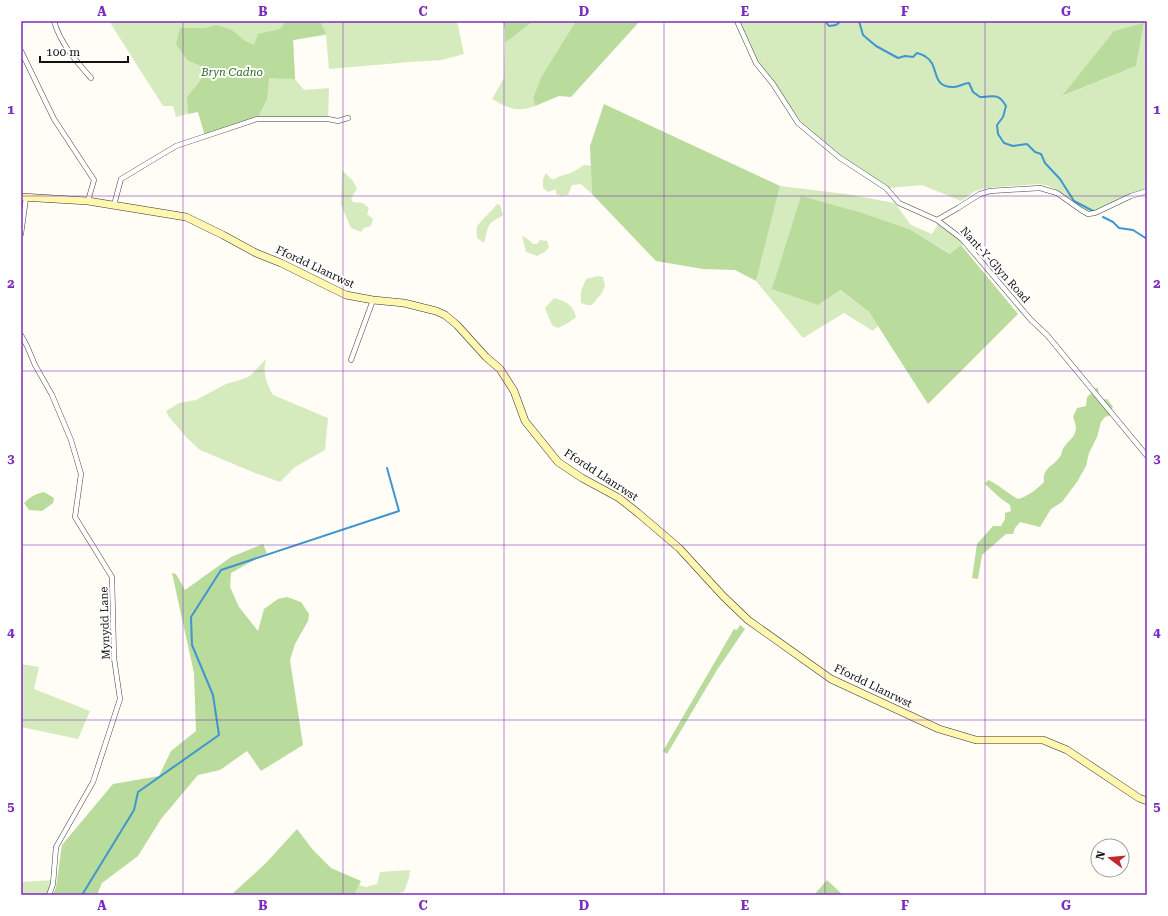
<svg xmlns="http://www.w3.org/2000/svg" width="1168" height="916" font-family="'Roboto Serif',serif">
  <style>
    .green { fill: #d5ebbd; fill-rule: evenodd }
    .forest { fill: #b9dc9c }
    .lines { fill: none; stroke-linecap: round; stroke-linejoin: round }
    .stream { stroke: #3f96cf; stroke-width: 2 }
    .minor-casing { stroke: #444; stroke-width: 5.5 }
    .secondary-casing { stroke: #333; stroke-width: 8 }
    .minor { stroke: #fff; stroke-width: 4.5 }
    .secondary { stroke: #fff6b0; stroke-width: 7 }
    .grid { fill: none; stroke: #7b2cbf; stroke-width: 1; stroke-opacity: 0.55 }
    .labels { text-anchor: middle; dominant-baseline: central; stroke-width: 4; stroke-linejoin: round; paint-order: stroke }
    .park-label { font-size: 11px; font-style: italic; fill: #2f6b1f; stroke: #fff }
    .street-label { font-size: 11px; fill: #111; stroke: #fff }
    .neatline { fill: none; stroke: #7b2cbf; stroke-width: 1.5 }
    .grid-label { font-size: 13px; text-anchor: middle; font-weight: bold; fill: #7b2cbf }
  </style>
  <rect width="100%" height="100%" fill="#fffdf5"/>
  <!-- green -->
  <path class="green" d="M109,21H457L464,54L442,60L410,62L329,69L326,35L293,40L295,79L304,90L329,88L328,119H257L205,136L198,111L176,117L173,106H163Z
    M534,21H576L542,78L533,98L535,106C515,113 509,108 492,99L504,78L505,43Z
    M740,21H1147V191L1088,214L1069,202L1065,195L1049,186L1039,184L986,188L975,191L961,201L922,185L889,188L839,154L802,123L758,61ZM1144,23L1136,66L1063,96Z
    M584,165L591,166L592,194L581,184L572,185L568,195L562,196L556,194V189L548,192L543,188V179L546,173L551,179H555C561,174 567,175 573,172C577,170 580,167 584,165Z
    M342,170L353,181L357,189L351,198L353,202L363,203L369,208L367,214L373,219L371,226L364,228L361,232L351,228L341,205Z
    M780,186L846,194L895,203L911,225L932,234L939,222L965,242L951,254L911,230L839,290L869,312L878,326L873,331L844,313L803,338L756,281Z
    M497,204L500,205L503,215C499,218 496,219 492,222C486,227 486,237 484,243L477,238C477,235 476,230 477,227C479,222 493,210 497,204Z
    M522,236L529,240L533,244H537L540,240L547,241L549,247L545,252L537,256L526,252Z
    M598,276L603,277L605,286L602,293L592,305H587L581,303V291L586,279Z
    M554,298C566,301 573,305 576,317L568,323L558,328L552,325L545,308Z
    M265,360H266C262,373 267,384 273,395L328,418L325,450L295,467L280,482L255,473L200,450L186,437L169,417L166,411L179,403L196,400L226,384L240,380L250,376Z
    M21,664L39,667L34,689L90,711L78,739L21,727Z
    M410,870L409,878L404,892L391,895H354L359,885L366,887L377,884L380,872Z
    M54,880L49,895H21V882Z"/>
  <!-- forest -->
  <path class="forest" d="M286,21H320L326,34L293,40L295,79L269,78L267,99L257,119L205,136L198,112L188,114L187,97C195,87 204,80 203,67L187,60L176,44L180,28H206L216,25L232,30L245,41L254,45L258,34L280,29Z
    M503,21H534L505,43V29Z
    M576,21H640L571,97L559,96L535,106L533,98L542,76Z
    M1144,23L1136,66L1062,96L1114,31Z
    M604,104L780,186L756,281L735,270L703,269L656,261L592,194L590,146Z
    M801,196L862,213L911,230L950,254L961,245L1018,314L928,404L869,312L840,290L818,305L772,289Z
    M1098,387L1099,400L1107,399L1113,407L1109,416L1105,417L1101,422L1097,437L1089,453L1086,466L1077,482L1062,502L1051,509L1040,527L1020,522L1015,528L1013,534H1006L982,555L978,579L972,578L977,544L993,526H1001L1005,519V513L1011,511L1010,505L999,497L985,484L988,480C1000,485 1007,493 1018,499C1027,497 1037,489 1044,482C1042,467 1054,467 1061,455C1062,452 1062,449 1064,447C1073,435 1080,435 1073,417L1077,408L1086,406L1087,397Z
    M44,492L54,498L53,503L42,511L29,510L24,503C30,497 35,494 44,492Z
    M263,544L267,553L231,573L230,587L239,607L258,631L264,609L278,599L287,597L301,602L309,614L308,621L295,644L290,660L303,745L261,771L247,751L220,770L198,775L161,819L138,856L102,883L97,895H53L56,887L62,845L113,784L159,776L171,751L196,731L194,673L172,573L176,574L185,590L231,557Z
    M740,625L745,629L717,670L667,754L663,751L734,629L737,630Z
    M297,829L313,850L331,868L361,881L354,895H231L265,864Z
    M827,880L843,895H814Z"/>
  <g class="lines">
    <!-- stream -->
    <path class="stream" d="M825,21L829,26L836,25L841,21
      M859,21L863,35L876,46L898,58L905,56L913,57L917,53C920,54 924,55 926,57C940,65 930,88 954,87C959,87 964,83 969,83L973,92L980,97C993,97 998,92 1006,106L1003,117L997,125L998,134L1004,143L1013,146L1027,144L1035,152L1041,154L1045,163L1060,179L1074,201L1093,211
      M1103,217L1113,222L1119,228L1133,230L1147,239
      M82,895L134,810L138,792L219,735L213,695L192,645L191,617L221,570L399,511L387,468"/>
    <!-- minor casing -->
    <g class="minor-casing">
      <path id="minor" d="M54,21C60,43 76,61 91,78
        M737,21L756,63L773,84L798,123L840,158L886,188L899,203L937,220L962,239L1031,320L1047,335L1147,456
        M21,51L54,119L94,180L88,201
        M114,205L121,179L176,146L257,119H328L338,121L348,118
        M937,220L958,208L980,194L990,191L1040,188L1057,193L1081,210L1088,214L1095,213L1131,196L1147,191
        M21,234L26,198
        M21,335L27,346L35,365L52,395L71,440L81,474L75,517L112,577L114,658L120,699L93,782L56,847L53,884L49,895
        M351,360L373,300"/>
    </g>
    <!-- secondary casing -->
    <g class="secondary-casing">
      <path id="secondary" d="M21,197L88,201L186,217L223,235L256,253L281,263L346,295L373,300L404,303L436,311L445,315L457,325L486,357L500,369L514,391L525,421L558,462L582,478L619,498L638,513L679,548L723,596L748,620L831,679L939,729L976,740H1043L1067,750L1139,798L1147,801"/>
    </g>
    <!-- minor -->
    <use href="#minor" class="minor"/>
    <!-- secondary -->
    <use href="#secondary" class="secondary"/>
  </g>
  <!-- grid -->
  <path class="grid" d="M183,21V895M343,21V895M504,21V895M664,21V895M825,21V895M985,21V895M21,196H1147M21,371H1147M21,545H1147M21,720H1147"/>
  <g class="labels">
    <!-- park labels -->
    <g class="park-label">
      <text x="232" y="72">Bryn Cadno</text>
    </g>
    <!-- street labels -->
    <g class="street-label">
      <text transform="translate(995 265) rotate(48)">Nant-Y-Glyn Road</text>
      <text transform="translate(315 267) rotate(25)">Ffordd Llanrwst</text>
      <text transform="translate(601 475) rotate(33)">Ffordd Llanrwst</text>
      <text transform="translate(105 623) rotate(-92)">Mynydd Lane</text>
      <text transform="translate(873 686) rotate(26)">Ffordd Llanrwst</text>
    </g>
  </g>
  <!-- border -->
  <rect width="1168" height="916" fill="none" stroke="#ffffff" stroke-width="44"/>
  <!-- north arrow -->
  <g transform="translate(1110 858) rotate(286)"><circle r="19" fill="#ffffff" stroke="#a0a0a0"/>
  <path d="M0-3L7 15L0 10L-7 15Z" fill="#c4262e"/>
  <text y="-6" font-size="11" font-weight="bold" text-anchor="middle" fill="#111111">N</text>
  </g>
  <!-- scale -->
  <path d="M40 56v6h88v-6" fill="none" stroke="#111111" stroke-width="2"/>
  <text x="46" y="56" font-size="12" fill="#111111" stroke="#ffffff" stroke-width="3" paint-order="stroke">100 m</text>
  <rect x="22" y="22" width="1124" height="872" class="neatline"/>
  <g class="grid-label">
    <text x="102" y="16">A</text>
    <text x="263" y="16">B</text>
    <text x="423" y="16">C</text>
    <text x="584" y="16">D</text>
    <text x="745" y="16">E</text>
    <text x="905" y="16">F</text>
    <text x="1066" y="16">G</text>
    <text x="11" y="114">1</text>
    <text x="1157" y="114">1</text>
    <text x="11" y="288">2</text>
    <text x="1157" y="288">2</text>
    <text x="11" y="463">3</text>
    <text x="1157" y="463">3</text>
    <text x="11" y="637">4</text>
    <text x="1157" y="637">4</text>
    <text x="11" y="811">5</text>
    <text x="1157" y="811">5</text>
    <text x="102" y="910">A</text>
    <text x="263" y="910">B</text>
    <text x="423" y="910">C</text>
    <text x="584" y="910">D</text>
    <text x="745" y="910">E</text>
    <text x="905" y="910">F</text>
    <text x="1066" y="910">G</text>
  </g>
</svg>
